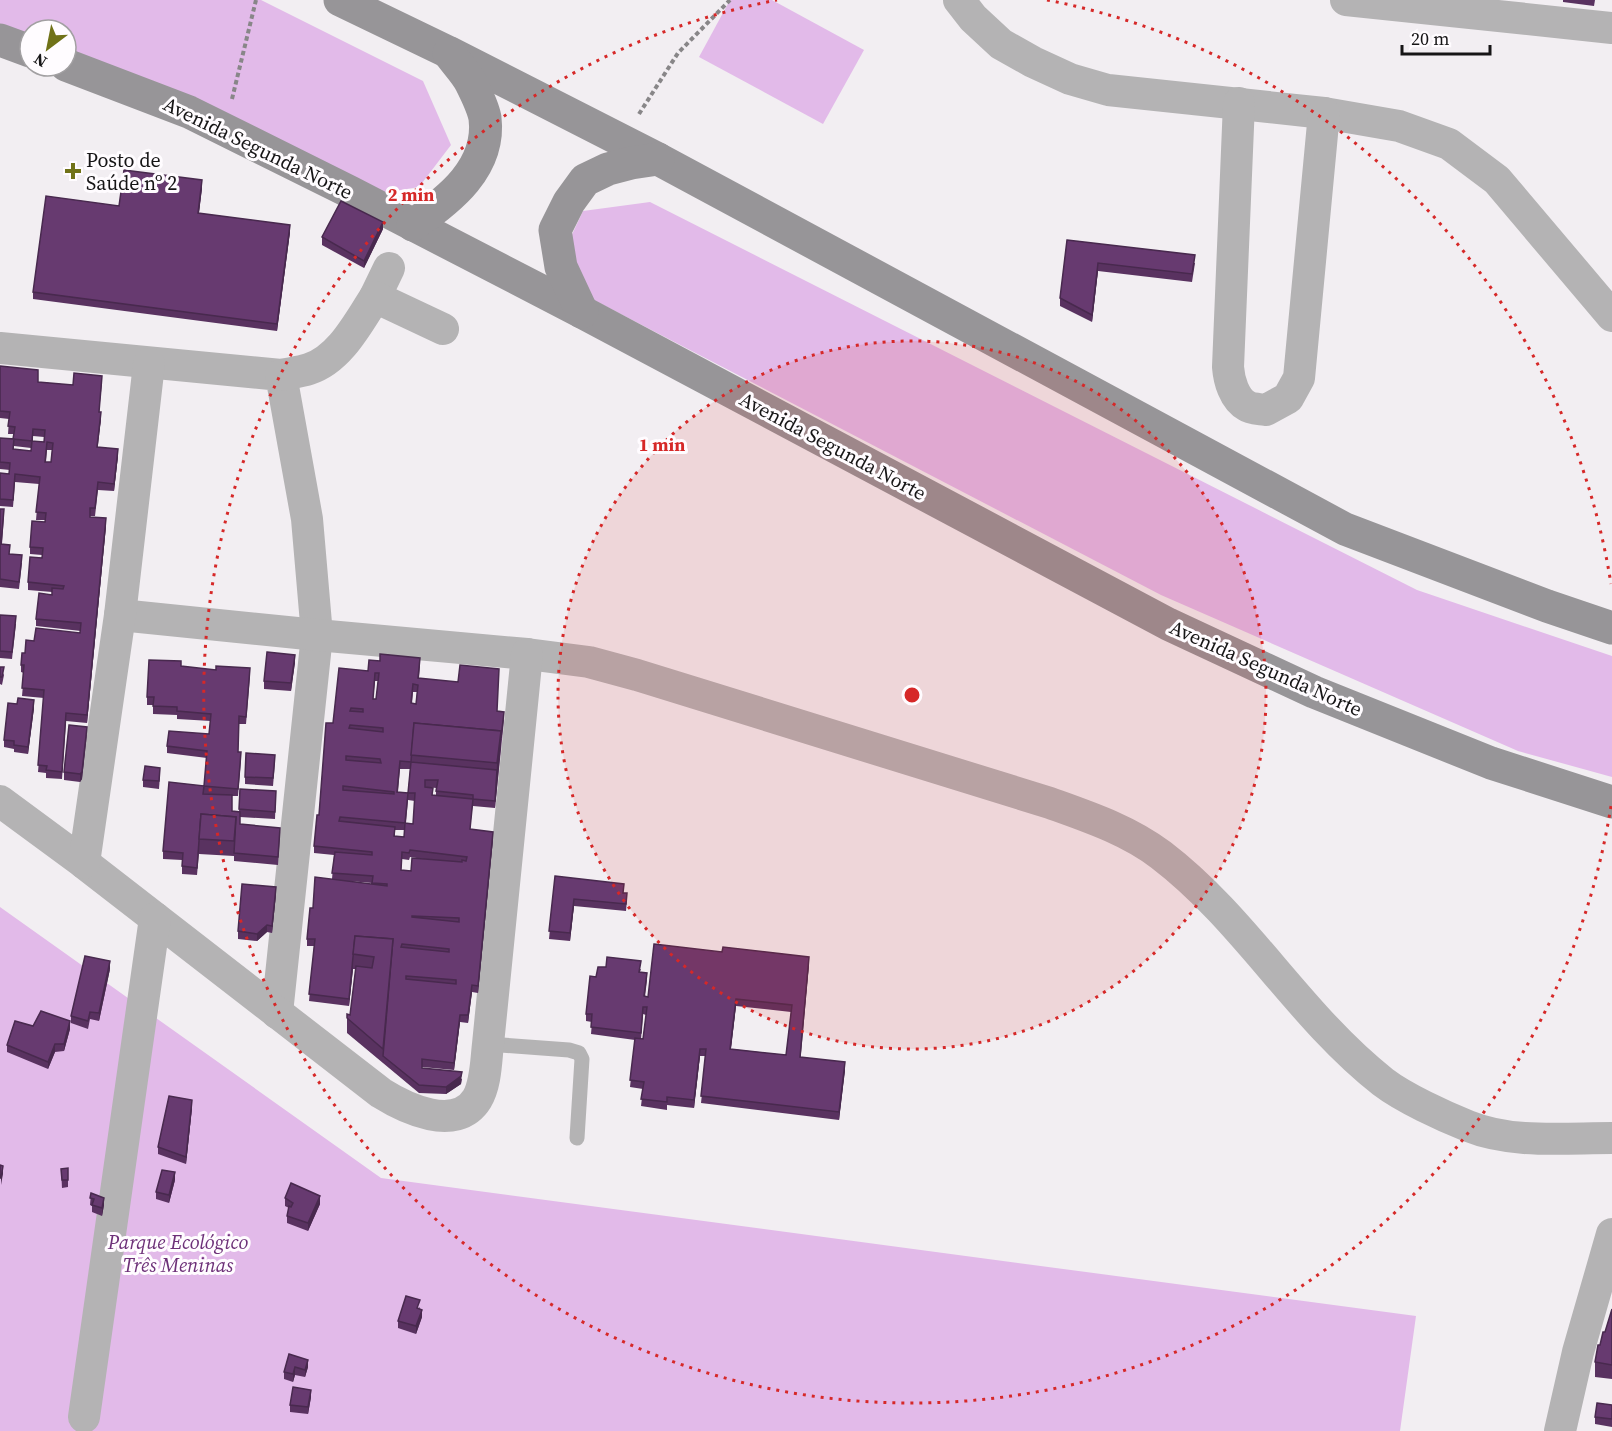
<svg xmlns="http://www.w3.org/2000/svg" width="1612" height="1431" font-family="'Source Serif 4',serif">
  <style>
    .green { fill: #e2bae9 }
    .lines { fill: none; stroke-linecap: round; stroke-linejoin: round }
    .path { stroke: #888688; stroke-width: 4; stroke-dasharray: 4.5 3; stroke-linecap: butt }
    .service { stroke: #b4b3b4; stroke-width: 15 }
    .minor { stroke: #b4b3b4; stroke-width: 32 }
    .secondary { stroke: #979598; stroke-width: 33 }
    .wall { fill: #593260; fill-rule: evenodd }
    .shaded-wall { fill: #48294e }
    .building { fill: #673a70; stroke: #48294e; stroke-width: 1.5; fill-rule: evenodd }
    .ring { fill: none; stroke: #d62828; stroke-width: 3; stroke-dasharray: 3 6 }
    .poi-dot { fill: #707218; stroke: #fffcff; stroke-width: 2 }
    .labels { text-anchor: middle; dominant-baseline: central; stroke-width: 6; stroke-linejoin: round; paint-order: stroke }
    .street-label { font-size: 20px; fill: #161516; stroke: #fffcff }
    .poi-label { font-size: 20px; fill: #161516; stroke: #fffcff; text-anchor: start }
    .park-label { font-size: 20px; font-style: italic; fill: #6d3078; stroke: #fffcff }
    .centre { fill: #d62828; stroke: #fffcff; stroke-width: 3 }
    .ring-label { font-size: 18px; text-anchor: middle; font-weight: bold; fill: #d62828; stroke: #fffcff; stroke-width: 6; stroke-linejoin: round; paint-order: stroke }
  </style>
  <rect width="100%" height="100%" fill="#f2eef2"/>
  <g class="green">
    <path d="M0,0H261L423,81L451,145L419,187L358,197L66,60V30H30V46L0,34Z"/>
    <path d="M730,0H772L864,50L823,124L699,57Z"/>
    <path d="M650,202L1417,590L1612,656V777L1518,751L1161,595L586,296L568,243L583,211Z"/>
    <path d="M0,907L381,1178L1416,1316L1400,1431H0Z"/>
  </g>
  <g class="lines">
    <g class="path">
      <path d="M232,99L256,0"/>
      <path d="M639,114L678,53L730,0"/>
    </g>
    <path class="service" d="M488,1044L569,1050L579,1053L582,1059L577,1138"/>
    <g class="minor">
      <path d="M959,0L973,18L1001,44L1033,62L1070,79L1108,90L1324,113L1399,126L1449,144L1497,180L1612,316"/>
      <path d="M1346,0L1612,28"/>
      <path d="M1239,103L1228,367C1229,380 1234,399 1247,406C1251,409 1260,409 1266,410L1288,398L1299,378L1324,113"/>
      <path d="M375,297L389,268"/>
      <path d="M0,348L281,375L307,519L317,635L277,1013"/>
      <path d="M281,375C290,373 300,372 309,369C340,359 358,323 375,297L443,329"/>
      <path d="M120,615L317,635L527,654L589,662L637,675L1050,803C1089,817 1128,830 1161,855C1245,919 1299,1016 1383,1082C1404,1098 1443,1116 1468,1126C1512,1144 1565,1138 1612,1138"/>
      <path d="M0,801L84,863L381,1093C405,1108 456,1133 477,1099C486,1084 486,1061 488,1044L527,654"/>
      <path d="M84,863L120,615L149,364"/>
      <path d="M84,1417L155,918"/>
      <path d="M1560,1431L1578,1352L1612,1234"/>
    </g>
    <g class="secondary">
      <path d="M340,0L448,52L658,159L1345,529L1547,606L1612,628"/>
      <path d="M0,40L30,51"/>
      <path d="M66,65L189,112L350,192L582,312L1168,624L1314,692L1491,763L1612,802"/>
      <path d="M413,225C449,200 491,168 485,118C483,107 476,93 471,83C466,73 456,63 449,53"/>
      <path d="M582,312L561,267L555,230L569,202L585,180L608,169L631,163L658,159"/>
    </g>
  </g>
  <g class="wall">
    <path d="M1563,0H1595L1594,6L1563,2Z"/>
    <path d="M202,188L199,213L290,232L277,331L33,299V292L119,206Z"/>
    <path d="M383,229L364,268L322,245V237Z"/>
    <path d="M1067,240L1195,263L1192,282L1098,271L1092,322L1060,306V298Z"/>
    <path d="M0,366L38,382L73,385L102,383L99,412L101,419L97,447L118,456L114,491L98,490L95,516H90V517L106,526L87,723L66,721L62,779L46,778V773L38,772L44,698L22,696L24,673L21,672V665L25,653L34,641L80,633L81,631L36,626V619L52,595V592L28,590V582L42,558V555L30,554V547L45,522V520H36L39,484L15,482L13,507L0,506V473L9,474L10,470L0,469V438L13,439L14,434H8L9,419L0,418ZM33,436L44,437V442L33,441ZM14,446L31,448V451L14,450ZM47,450H52L51,462H46Z"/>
    <path d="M0,509L4,517L2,544L10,554L22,563L19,589L0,587Z"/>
    <path d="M0,615L16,624L12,659L0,658Z"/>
    <path d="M295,662L291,691L264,689V681Z"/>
    <path d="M181,666L250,676L246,724H239L238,752L241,760L238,796H232V811L239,812L240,789L276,791L275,819L240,817V824L280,835L278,865L234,861V856L199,854V853L197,875L182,874V860L163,859V851L204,786L207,758L167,753V746L209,734L211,721L177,719V715L153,714V705H147V697Z"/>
    <path d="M420,666L419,678L498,711L504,720L495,808L473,806V802L470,829L493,839L478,993L472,992L468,1023L460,1022L454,1070L422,1067V1068L462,1079L461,1084L446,1094L419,1093L347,1033V1018L350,1015L356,969H353L349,1006L309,1001L314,946H307V939L313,908L332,879L334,855L314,853V846L333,723L368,671ZM375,681H378L376,699H373ZM413,692H417L416,704H412ZM400,769H410L408,793L398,792ZM428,787L436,788V796L433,795ZM408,800L415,801L413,824L406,823ZM395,830H404V837L395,836ZM410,857L430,860L411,871L401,870L402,859L409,860ZM349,881L372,883V884Z"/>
    <path d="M0,667L4,675L2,685L0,684Z"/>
    <path d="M34,708L28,754L14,752V749L4,747V740Z"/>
    <path d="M87,734L82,779L80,782L64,780V772Z"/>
    <path d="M275,762L273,786L245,784V777Z"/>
    <path d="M160,775L159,789L143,787V780Z"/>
    <path d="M555,876L624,893L627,900L626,911L574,906L570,941L549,939Z"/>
    <path d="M276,894L272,933L267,932L257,941L238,939V931Z"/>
    <path d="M809,964L800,1057L845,1070L839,1120L701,1103L706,1056H700L694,1108L667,1105V1110L641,1106L643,1089L630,1087L635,1040L591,1034L592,1022L586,1021V1014L596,977L641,969L640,972L647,980L645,997H648ZM736,1006L791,1012L786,1055L731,1049ZM643,1014L646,1015L643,1039H641Z"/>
    <path d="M110,969L99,1021L90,1019L88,1029L71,1023V1016Z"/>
    <path d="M33,1026L70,1029L64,1051L55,1052L48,1069L7,1052V1045Z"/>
    <path d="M192,1108L186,1164L158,1154V1147Z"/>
    <path d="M68,1168V1187L62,1188L61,1169Z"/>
    <path d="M175,1180L169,1203L156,1199V1192Z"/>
    <path d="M91,1193L104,1205L102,1216L92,1212V1206L90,1205Z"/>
    <path d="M285,1198L320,1204L308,1231L287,1223V1216L289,1208L285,1206Z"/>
    <path d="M420,1307L419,1309L422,1317L416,1334L398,1328V1321Z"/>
    <path d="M1612,1309V1379L1595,1377V1362L1600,1345L1605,1332Z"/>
    <path d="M289,1354L308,1367L305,1377L295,1375L293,1382L284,1379V1372Z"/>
    <path d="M311,1397L308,1414L290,1412V1405Z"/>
    <path d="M1612,1405V1427L1595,1424V1417Z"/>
  </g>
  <g class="shaded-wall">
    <path d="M202,180V188L198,220V213Z"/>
    <path d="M383,222V229L364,268V261Z"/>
    <path d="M290,225V232L277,331V324Z"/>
    <path d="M1098,263V271L1092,322V315Z"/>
    <path d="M101,412V419L97,454V447Z"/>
    <path d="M118,449V456L114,491V484Z"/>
    <path d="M106,518V526L87,723V715Z"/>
    <path d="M295,655V662L291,691V683Z"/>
    <path d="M34,700V708L28,754V747Z"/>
    <path d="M87,727L82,779L80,782V774Z"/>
    <path d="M501,731V746L495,808L497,763Z"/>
    <path d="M493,832V839L478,993V986Z"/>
    <path d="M276,887V894L272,933V926Z"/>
    <path d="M574,899V906L570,941V933Z"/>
    <path d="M267,925V932L257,941V934Z"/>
    <path d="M809,957V964L800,1065V1057Z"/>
    <path d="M110,961V969L99,1021V1013Z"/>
    <path d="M353,963V969L349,1006V999Z"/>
    <path d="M472,985V992L468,1023V1015Z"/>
    <path d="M736,999V1006L730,1056V1049Z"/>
    <path d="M460,1015V1022L454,1070V1063Z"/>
    <path d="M70,1021V1029L64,1051V1044Z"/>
    <path d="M55,1044V1052L48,1069V1062Z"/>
    <path d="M700,1049V1056L694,1108V1100Z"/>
    <path d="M845,1062V1070L839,1120V1112Z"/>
    <path d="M462,1072L461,1084L446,1094V1087Z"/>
    <path d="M192,1100V1108L186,1164V1157Z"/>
    <path d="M3,1166V1174L1,1185V1178Z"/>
    <path d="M175,1172V1180L169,1203V1195Z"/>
    <path d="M320,1196V1204L308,1231V1223Z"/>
    <path d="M104,1198V1205L102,1216V1208Z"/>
    <path d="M422,1310V1317L416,1334V1326Z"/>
    <path d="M308,1360V1367L305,1377V1370Z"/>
    <path d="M295,1367V1375L293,1382V1374Z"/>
    <path d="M311,1390V1397L308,1414V1407Z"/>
  </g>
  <g class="building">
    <path d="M124,170L202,180L198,213L290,225L277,324L33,292L46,196L119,206Z"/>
    <path d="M341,201L383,222L364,261L322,237Z"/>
    <path d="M1067,240L1195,255L1192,274L1098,263L1092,315L1060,298Z"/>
    <path d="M0,366L38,370V382L73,385L74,373L102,376L99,412H101L97,447L118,449L114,484L98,482L95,508H90V517L106,518L87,715L66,713L62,772L46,770L47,766L38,765L44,690L22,688L24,665H21L22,653H25L26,640L34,641L36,628L80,633L81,623L36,619L39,593L52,595V588L63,589L64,586L28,582L30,557L42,558L43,548L30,547L32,521L45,522L46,513L36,512L40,477L15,474L13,500L0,499V473L9,474L10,463L0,462V438L14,439L13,449L31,451L32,441L44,442L45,430L33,429L32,441L13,439L15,427L8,426L10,412L0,411ZM47,442L53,443L51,462H45Z"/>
    <path d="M0,509H4L1,544L10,545L9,554L22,555L19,582L0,579Z"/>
    <path d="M0,615L16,616L12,652L0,651Z"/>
    <path d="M267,652L295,655L291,683L264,681Z"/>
    <path d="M380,654L420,658L418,678L458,682L460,665L499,669L497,711L504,712L501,738V731L414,723L411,762L400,761L397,792L408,793L411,762L497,770L495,801L473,799V795L436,791L438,780H425V787L433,788L432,795L473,799L470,829L493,832L478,986L472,985L468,1015H460L454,1063L422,1059V1068L462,1072L461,1076L446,1087L419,1085L383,1056L393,939L355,936L349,999L309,994L315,939H307L310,908H313L315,877L387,886V884L372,883L373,876L332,873L335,852L372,855V852L314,846L317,815H319L326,723H333L339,668L368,671L369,660L380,661ZM375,673H379L376,699H373ZM413,684L418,685L416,704L411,703ZM351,708L363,709V712L350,711ZM350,725L383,728V732L349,728ZM346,756L380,759L381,763L346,760ZM343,786L394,792V794L343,790ZM408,793H415L413,824L405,823ZM340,817L405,823L404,837L394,836L395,827L339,821ZM410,850L467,857L466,861L462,860V862L412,858L411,871L401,870L402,852L409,853ZM412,916L459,918V922L412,917ZM402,944L449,949V952L401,947ZM406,976L456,980V984L406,979Z"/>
    <path d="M149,660L181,661V666L216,670V666L250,668L246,717L239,716L238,752H241L238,789L204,786L203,794L232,795V811L240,812V824L280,828L278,857L234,853L236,817L201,814L197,868L182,866L183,853L163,851L169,782L204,786L207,751L167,746L169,731L209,734L211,714L177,711V707L153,706L154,697H147Z"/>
    <path d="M0,667H4L2,677H0Z"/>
    <path d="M18,698L34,700L28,747L14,745V741L4,740L8,703L17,704Z"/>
    <path d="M414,723L501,731L497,763L411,755Z"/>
    <path d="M69,725L87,727L82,772L80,774L64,772Z"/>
    <path d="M246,753L275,755L273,778L245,777Z"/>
    <path d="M145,766L160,768L159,781L143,780Z"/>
    <path d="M240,789L276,791L275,812L239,809Z"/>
    <path d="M201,814L236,817L234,841L199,839Z"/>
    <path d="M555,876L624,884L623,893H627L626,904L574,899L570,933L549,931Z"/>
    <path d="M242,884L276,887L272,926L267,925L257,934L238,931Z"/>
    <path d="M355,936L393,939L383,1049L347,1018V1014L350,1015L356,966L372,968L374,957L353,954Z"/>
    <path d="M654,944L722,952L723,947L809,957L800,1057L845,1062L839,1112L701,1096L706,1049H700L694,1100L667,1097V1102L641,1099L644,1082L630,1080L635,1038L643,1039L647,1007H643L641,1033L591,1027L592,1014H586L590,976L596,977L598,967H606L607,957L641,961L639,972L647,973L644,996L648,997ZM736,999L792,1005L786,1055L730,1049Z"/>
    <path d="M85,956L110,961L99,1013L90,1012L88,1021L71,1016Z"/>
    <path d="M41,1011L70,1021L64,1044H55L48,1062L7,1045L15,1021L33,1026Z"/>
    <path d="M169,1096L192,1100L186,1157L158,1147Z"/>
    <path d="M0,1165L3,1166L1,1178H0Z"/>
    <path d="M68,1168V1180H62L61,1169Z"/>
    <path d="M162,1170L175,1172L169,1195L156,1192Z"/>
    <path d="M291,1183L320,1196L308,1223L287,1216L289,1206L291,1207L293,1203L285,1198Z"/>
    <path d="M91,1193L104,1198L102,1208L92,1205L94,1199L90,1198Z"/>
    <path d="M406,1296L420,1300L417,1308L422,1310L416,1326L398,1321Z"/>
    <path d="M1612,1309V1365L1595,1362L1598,1345H1600L1603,1332H1605Z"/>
    <path d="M289,1354L308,1360L305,1370L295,1367L293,1374L284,1372Z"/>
    <path d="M293,1387L311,1390L308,1407L290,1405Z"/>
    <path d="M1597,1403L1612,1405V1419L1595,1417Z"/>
  </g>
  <circle cx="912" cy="695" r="354" fill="#d62828" fill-opacity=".12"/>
  <g class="ring">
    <circle cx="912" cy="695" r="354"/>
    <path d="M1611 806A708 708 0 1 1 777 0M1047 0A708 708 0 0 1 1611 584"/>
  </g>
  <path class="poi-dot" d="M70 162h6v6h6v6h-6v6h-6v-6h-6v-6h6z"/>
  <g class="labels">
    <g class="street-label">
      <text transform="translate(258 148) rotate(26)">Avenida Segunda Norte</text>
      <text transform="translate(833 446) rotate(28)">Avenida Segunda Norte</text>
      <text transform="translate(1266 668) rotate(24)">Avenida Segunda Norte</text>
    </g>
    <g class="poi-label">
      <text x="86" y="160">Posto de<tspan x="86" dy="23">Saúde nº 2</tspan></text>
    </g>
    <g class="park-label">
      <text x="178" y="1242">Parque Ecológico<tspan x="178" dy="23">Três Meninas</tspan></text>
    </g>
  </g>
  <circle cx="912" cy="695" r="9" class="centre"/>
  <g class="ring-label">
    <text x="411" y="201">2 min</text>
    <text x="662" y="451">1 min</text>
  </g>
  <g transform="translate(48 48) rotate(212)"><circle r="28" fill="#fffcff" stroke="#a2a0a2" stroke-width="1.5"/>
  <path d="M0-4.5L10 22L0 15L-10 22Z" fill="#707218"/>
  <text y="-9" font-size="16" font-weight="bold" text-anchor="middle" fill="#161516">N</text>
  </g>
  <path d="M1402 45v9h88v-9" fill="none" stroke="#161516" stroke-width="3"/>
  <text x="1411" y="45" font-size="18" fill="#161516" stroke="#fffcff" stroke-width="4.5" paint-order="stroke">20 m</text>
</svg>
